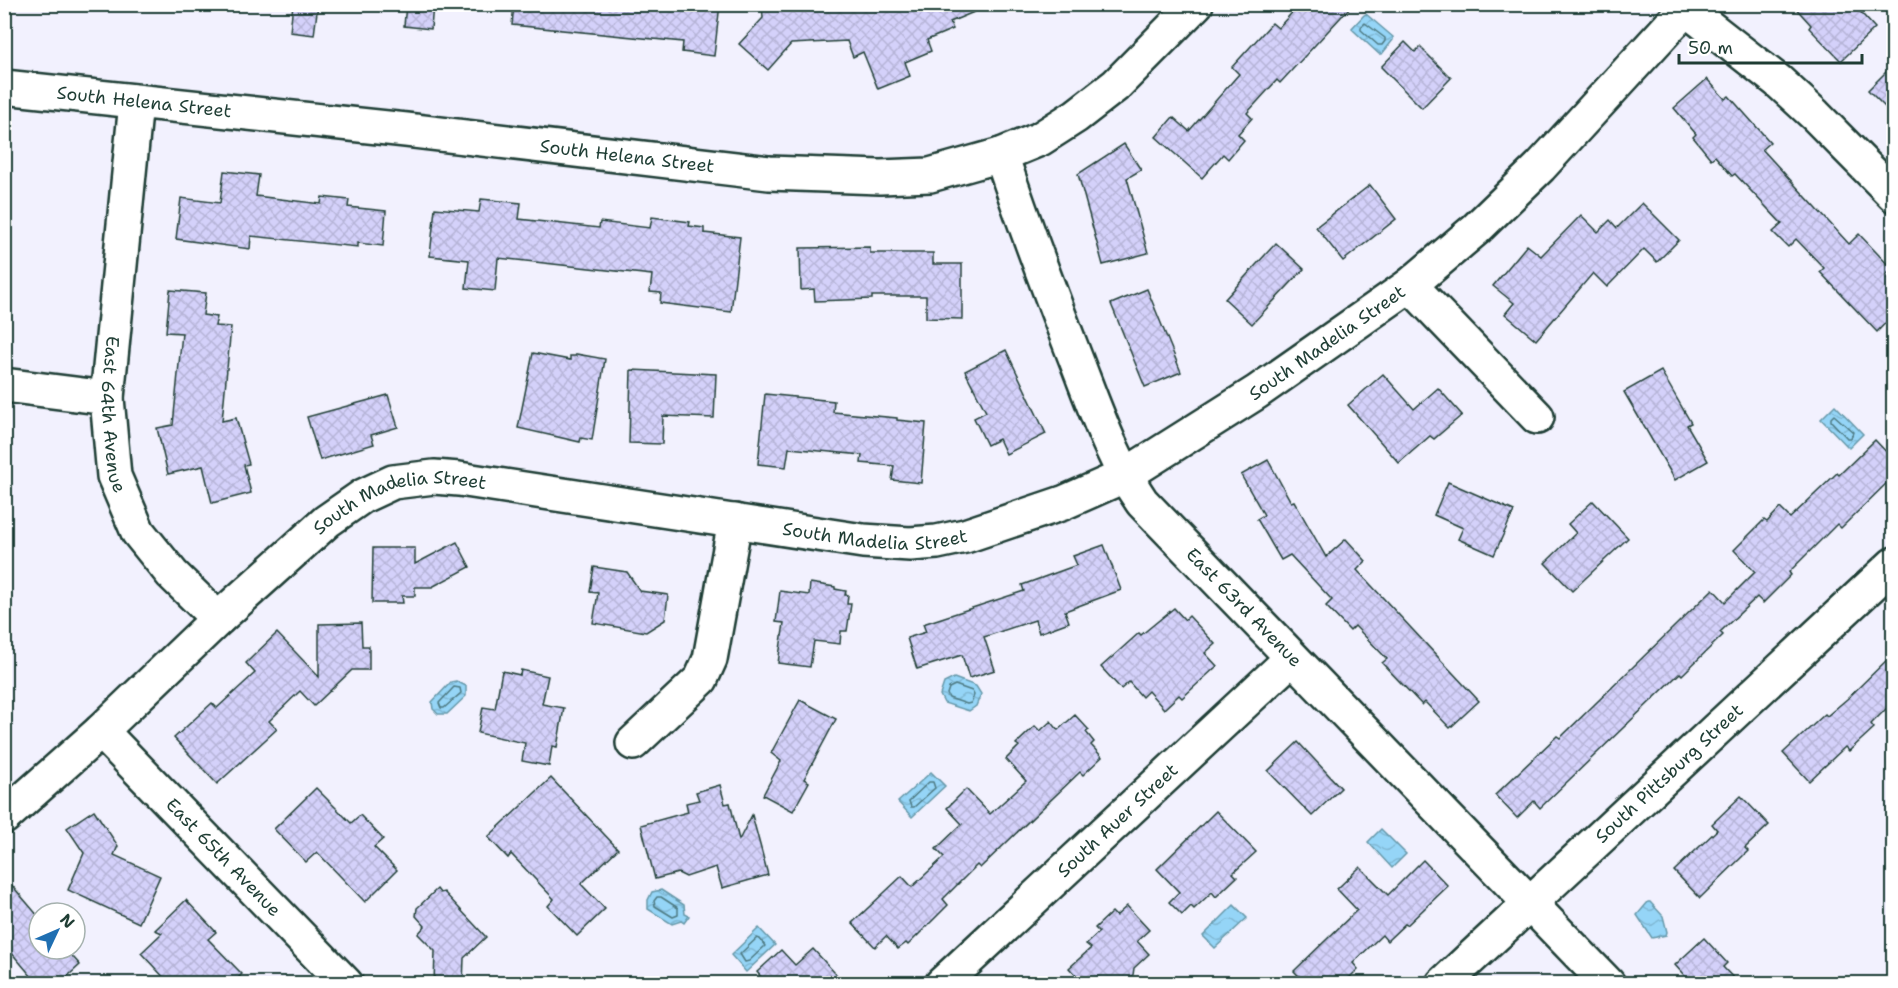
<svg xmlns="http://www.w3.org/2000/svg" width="1898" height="988" font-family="'Shantell Sans',sans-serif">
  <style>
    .water { fill: url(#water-waves); stroke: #6698a9; stroke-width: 1.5 }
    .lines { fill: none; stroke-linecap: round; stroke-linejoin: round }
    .shore { stroke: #4e7a82; stroke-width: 1.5 }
    .building { fill: url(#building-cross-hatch); stroke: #1f3d34; stroke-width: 1.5 }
    .minor-casing { stroke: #1f3d34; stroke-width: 38 }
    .minor { stroke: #fff; stroke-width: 33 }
    .labels { text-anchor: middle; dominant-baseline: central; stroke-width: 4.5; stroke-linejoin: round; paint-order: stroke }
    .street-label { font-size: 18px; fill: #1f3d34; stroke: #fff }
  </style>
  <defs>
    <pattern id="water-waves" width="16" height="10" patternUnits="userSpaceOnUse" patternTransform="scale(1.5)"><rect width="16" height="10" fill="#95d5f7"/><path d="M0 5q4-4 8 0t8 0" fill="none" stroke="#80b8d4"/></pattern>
    <pattern id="building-cross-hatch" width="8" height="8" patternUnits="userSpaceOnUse" patternTransform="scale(1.5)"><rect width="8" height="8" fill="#d4d1fa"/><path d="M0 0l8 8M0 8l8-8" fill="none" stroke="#b6b4d7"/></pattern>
  </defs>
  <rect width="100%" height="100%" fill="#f2f1fe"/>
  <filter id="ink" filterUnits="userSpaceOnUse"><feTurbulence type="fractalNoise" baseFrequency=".0167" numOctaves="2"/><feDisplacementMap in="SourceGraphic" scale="12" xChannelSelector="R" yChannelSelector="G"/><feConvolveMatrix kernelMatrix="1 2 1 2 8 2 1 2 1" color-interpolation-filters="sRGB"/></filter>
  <g filter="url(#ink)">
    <g class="water">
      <path d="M1366,14L1393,37V40L1382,54H1379L1353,30L1352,28L1364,15Z"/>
      <path d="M1835,405L1863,434L1849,448L1821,419Z"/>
      <path d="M954,678L976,686L981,694L976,706L969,711L944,703L940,695L944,683Z"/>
      <path d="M456,681L466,686V696L447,714H438L433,709L432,702L451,682Z"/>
      <path d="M931,772L945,786L912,817L898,802Z"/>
      <path d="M1381,829L1406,854L1392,868L1368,842Z"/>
      <path d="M661,890L684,905L685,914L689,916L684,923L681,921L672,924L648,909V900L652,892Z"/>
      <path d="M1648,902H1650L1663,916L1667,932L1666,935L1652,938L1637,915Z"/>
      <path d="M1234,905L1247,918L1215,948L1203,936Z"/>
      <path d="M759,928L775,945L746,972L731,955Z"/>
    </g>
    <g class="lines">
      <g class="shore">
        <path d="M1365,23L1385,38V41L1382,45H1378L1361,30V27Z"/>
        <path d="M1834,415L1853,432L1851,438H1847L1831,421V418Z"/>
        <path d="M955,685L972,691L974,695L971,703L967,704L949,698L947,694L949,688Z"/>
        <path d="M454,687L460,688L461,693L444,708H441L439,703Z"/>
        <path d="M929,782H933L935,788L914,807H911L909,801Z"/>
        <path d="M657,897H661L678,908V915L673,917L655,906L654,901Z"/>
        <path d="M757,938L760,939L765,946L749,961L745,962L740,954Z"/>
      </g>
    </g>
    <g class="building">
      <path d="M293,4H318L314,35L290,32Z"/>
      <path d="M406,4H433L431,29L404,26Z"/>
      <path d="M514,4H720L714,56L682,52L683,42L512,25Z"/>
      <path d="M762,4H991V5L950,22L953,29L927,40L931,51L905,62L910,76L878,89L863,52L853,57L847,41L791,44L768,70L739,44L763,18Z"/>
      <path d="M1300,4H1353L1280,83L1277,80L1247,113L1252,118L1238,134L1244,140L1228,159L1223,154L1202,178L1156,137L1173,117L1189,131L1239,74L1232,67L1272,23L1278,28Z"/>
      <path d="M1792,4H1853L1875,28L1841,61L1809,28L1811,25Z"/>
      <path d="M1405,42L1415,52L1420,47L1451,78L1422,108L1381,67Z"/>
      <path d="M1893,65V115L1868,90Z"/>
      <path d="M1707,79L1725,99L1729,96L1770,142L1762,149L1849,244L1859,234L1892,269L1886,275L1893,284V315L1877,332L1820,272L1824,268L1796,239L1788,247L1773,232L1782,224L1735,174L1732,176L1715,156L1711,159L1693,137L1696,134L1674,108Z"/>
      <path d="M1124,144L1141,170L1127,178L1148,253L1103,265L1078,174Z"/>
      <path d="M224,171L259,175L256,196L321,204L322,197L349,200L348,207L386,211L383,246L358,243V247L251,236L250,249L176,239L181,198L220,203Z"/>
      <path d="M1370,185L1396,219L1343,261L1316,227Z"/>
      <path d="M481,199L521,203L519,219L599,228L600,222L650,228L652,217L690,222L689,226L704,228V233L740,237L731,312L660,303L661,293L650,292L652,275L498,258L495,291L466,288L469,260L430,256L435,208L479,212Z"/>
      <path d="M1642,203L1679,240L1657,262L1644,249L1607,287L1593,273L1536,340L1505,314L1514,303L1493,286L1527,245L1541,256L1581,215L1598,232L1610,220L1617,228Z"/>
      <path d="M1276,243L1304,269L1252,324L1225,299Z"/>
      <path d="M870,247V253H933V264H962V319L926,318V296H872V299L815,301L814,289L801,290L800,248Z"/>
      <path d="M1147,289L1181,372L1145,387L1111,304Z"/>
      <path d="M170,290L206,293L203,315L217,317L215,326L231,327L222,421L236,418L249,464L244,465L251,493L212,503L203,466L168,474L157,428L173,425L182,333L166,332Z"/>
      <path d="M1006,350L1046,434L1006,454L999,439L987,445L974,418L986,412L965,371Z"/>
      <path d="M533,353L570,360V356H576V354L605,359L592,440L581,438L580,442L518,428Z"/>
      <path d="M631,370L716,374L714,418L663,416L662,444L629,443Z"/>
      <path d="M1661,371L1691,423L1687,425L1708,461L1675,480L1624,392Z"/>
      <path d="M1383,374L1414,409L1438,388L1462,415L1434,439L1430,436L1399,463L1348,405Z"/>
      <path d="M765,394L834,401L833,412L897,418V420L926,423L921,483L892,480L894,466L861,463L862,455L789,448L786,467L758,464Z"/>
      <path d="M388,395L398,427L371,435L374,444L320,460L307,417Z"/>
      <path d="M1875,440L1893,459V477L1841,528L1837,524L1789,572L1791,575L1763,603L1757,597L1720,632L1723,635L1682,675L1680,673L1540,808L1534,801L1517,818L1495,795L1557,736L1560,738L1713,589L1725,602L1755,572L1734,550L1764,520L1767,522L1780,508L1790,518L1837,473L1839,475Z"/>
      <path d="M1268,460L1291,502L1294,501L1326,557L1346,539L1366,561L1357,570L1479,701L1450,728L1425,702L1422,705L1382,663L1387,659L1355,626L1350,631L1326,606L1332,600L1290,555L1281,560L1257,519L1264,515L1241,475Z"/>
      <path d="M1448,482L1514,511L1494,555L1458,539L1463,528L1434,515Z"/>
      <path d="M1593,501L1628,538L1572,591L1545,563L1576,533L1568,524Z"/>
      <path d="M457,542L470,567L432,587H415V596H402L403,603H372L373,548H415V564Z"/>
      <path d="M1104,545L1121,590L1065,611L1069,622L1039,633L1035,620L984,637L995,670L969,678L962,655L917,669L907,638L926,632L923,624L1024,591L1022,585L1077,565L1073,556Z"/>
      <path d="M594,567L627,572L640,591L668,595L665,620L646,632L593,623L598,593L590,592Z"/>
      <path d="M810,583L835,587V589L846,591L845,595H848L847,604H851L847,631H841L840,644L814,641L810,667L778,663L784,623L776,622L780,591L809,595Z"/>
      <path d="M1174,608L1185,620L1189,616L1215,644L1205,653L1217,666L1182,698L1179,695L1164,709L1148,691L1142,697L1129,682L1121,689L1101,667L1139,633L1141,635Z"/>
      <path d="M361,623L362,646H369V670H352L314,706L300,691L269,721L277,729L217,784L174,738L212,703L217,708L255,673L246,663L277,633L319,677V624Z"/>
      <path d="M1893,654V702L1871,724L1874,728L1849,751L1845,747L1809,781L1783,753L1825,714L1827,716L1847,699Z"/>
      <path d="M521,670L548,676L542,704L564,708L557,747L552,746L549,766L522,761L525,743L478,733L483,707L495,709L502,671L520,675Z"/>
      <path d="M800,700L836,719L804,779L809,782L793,811L763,795L781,761L771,753Z"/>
      <path d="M1075,715L1089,730L1086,732L1094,742L1091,745L1102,757L1083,775L1080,772L980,868L977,865L943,899L948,905L908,945L906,943L898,949L886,936L875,947L852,923L902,876L912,887L944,857L936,849L962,824L947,808L966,789L990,814L1026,781L1006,759L1019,746L1016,744L1035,726L1040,731L1051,721L1058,730Z"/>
      <path d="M1298,742L1341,788L1312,816L1268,771Z"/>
      <path d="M551,778L618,849L581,884L605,909L577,936L548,906L554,899L511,854L508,858L488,837Z"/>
      <path d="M720,785L725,804L730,803L739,840L752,815L768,875L722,888L716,867L686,877L678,873L655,879L641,825L688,812L686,803L699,800L696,792Z"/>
      <path d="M316,788L351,823L360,815L383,839L374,847L397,870L365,902L317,852L306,862L274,829Z"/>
      <path d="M1741,796L1769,825L1745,848L1748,851L1700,898L1674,871L1717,830L1712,824Z"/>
      <path d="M94,810L118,846L114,855L160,876L139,923L68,890L84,853L67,828Z"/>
      <path d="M1216,811L1256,852L1233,873L1237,877L1216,897L1212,892L1194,909L1191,906L1182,915L1169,902L1179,892L1157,869Z"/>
      <path d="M1423,860L1448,886L1407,925L1405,924L1387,941L1382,935L1353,963L1358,969L1343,984H1306L1294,971L1357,910L1337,889L1360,867L1388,895Z"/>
      <path d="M4,876L39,917V949H66L80,965L59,984H38L4,944Z"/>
      <path d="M437,889L440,893L444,892L486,937L464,958L463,984H434L435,951L418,934L425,926L416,916L417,908Z"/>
      <path d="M186,900L216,932L208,939L242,974L232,984H170L141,953L162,933L155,930Z"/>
      <path d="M1127,906L1149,930L1137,941L1149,954L1134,968L1133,975L1127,981H1117L1114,984H1084L1069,968L1091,948L1086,944L1099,932L1095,928L1112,912L1116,916Z"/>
      <path d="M1704,938L1727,963L1723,967L1739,984H1692L1675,965Z"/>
      <path d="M813,949L845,984H767L757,972L781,950L795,965Z"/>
    </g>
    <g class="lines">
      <g class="minor-casing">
        <g id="minor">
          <path d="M1686,9L1778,81L1815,115L1894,195"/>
          <path id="s1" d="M4,87L406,130L769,173L880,177L930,175L1001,155L1040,139L1076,116L1116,85L1196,4"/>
          <path id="s2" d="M136,102L107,398L114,476L138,532L172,574L218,619"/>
          <path id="s3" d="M1001,155C1024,223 1049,290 1075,357C1095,408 1111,457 1142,502L1608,984"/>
          <path d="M1410,285L1537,417"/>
          <path d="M4,385L107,398"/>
          <path id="s4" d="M101,731L346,984"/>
          <path d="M633,743L701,679L710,659L735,521"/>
          <path id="s5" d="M4,817L101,731L218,619L327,521L363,496L393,482L434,477L459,479L863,541L910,544L937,542L965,536L1063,503L1124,476L1257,392L1410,285L1476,229L1540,167L1690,4"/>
          <path id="s6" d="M942,984L1292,658"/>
          <path id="s7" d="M1443,984L1894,564"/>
        </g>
      </g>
      <use href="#minor" class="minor"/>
    </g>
  </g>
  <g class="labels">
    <g class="street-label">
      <text stroke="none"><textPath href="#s1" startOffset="141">South Helena Street</textPath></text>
      <text stroke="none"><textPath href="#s1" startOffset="627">South Helena Street</textPath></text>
      <text stroke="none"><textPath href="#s5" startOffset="1506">South Madelia Street</textPath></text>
      <text stroke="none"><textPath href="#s2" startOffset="314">East 64th Avenue</textPath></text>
      <text stroke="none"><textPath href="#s5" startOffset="516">South Madelia Street</textPath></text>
      <text stroke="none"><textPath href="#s5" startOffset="1002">South Madelia Street</textPath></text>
      <text stroke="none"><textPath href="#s3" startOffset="522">East 63rd Avenue</textPath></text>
      <text stroke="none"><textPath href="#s7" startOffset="309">South Pittsburg Street</textPath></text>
      <text stroke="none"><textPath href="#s6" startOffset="240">South Auer Street</textPath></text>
      <text stroke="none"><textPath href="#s4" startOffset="176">East 65th Avenue</textPath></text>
    </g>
  </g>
  <rect width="1898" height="988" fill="none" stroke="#fff" stroke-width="24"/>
  <rect x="12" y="12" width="1874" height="964" fill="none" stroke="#1f3d34" stroke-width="2" filter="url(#ink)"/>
  <g transform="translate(57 931) rotate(46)"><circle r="28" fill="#ffffff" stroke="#a5b1ae" stroke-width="1.5"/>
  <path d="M0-4.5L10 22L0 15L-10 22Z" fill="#1f6fb2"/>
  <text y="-9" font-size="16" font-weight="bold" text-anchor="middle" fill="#1f3d34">N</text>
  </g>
  <path d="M1679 54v9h183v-9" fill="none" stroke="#1f3d34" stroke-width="3"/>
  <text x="1688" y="54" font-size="18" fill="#1f3d34" stroke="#ffffff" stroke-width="4.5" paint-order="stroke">50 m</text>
</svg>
